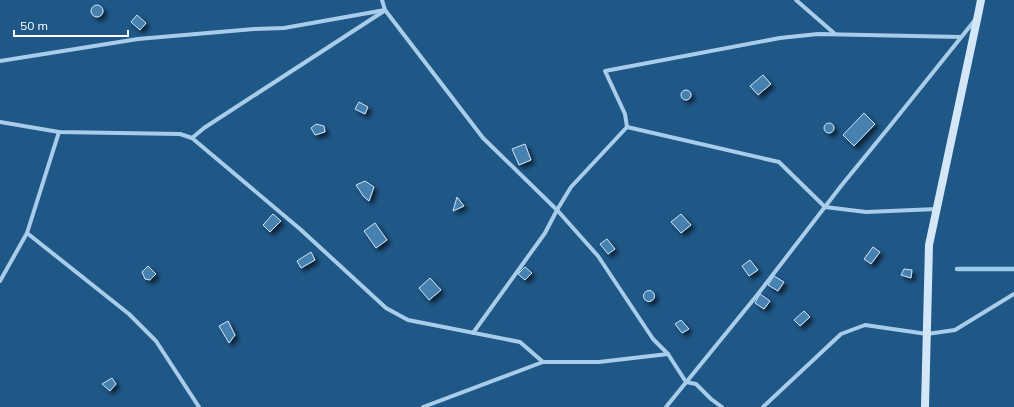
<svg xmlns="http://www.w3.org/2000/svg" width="1014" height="407" font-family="Mulish,sans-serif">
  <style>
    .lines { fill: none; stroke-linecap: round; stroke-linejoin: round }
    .stream { stroke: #9bcaec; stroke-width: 4.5 }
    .building { fill: #4781af; stroke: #cde5f8; filter: url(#shadow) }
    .minor { stroke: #a8cdea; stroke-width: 4 }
    .secondary { stroke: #d3e7f8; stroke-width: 8 }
  </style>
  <defs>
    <filter id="shadow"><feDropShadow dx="3.5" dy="3.5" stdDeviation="2" flood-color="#0009"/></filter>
  </defs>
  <rect width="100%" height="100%" fill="#1f5787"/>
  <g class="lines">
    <path class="stream" d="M957,269H1014"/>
  </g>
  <g class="building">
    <circle cx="97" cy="11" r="6"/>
    <path d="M137,15L146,23L140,30L131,22Z"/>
    <path d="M763,75L771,84L758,95L750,86Z"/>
    <circle cx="686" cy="95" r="5"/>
    <path d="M359,102L368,107L365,114L355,109Z"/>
    <path d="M864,113L875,124L854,146L843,135Z"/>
    <circle cx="829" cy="128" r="5"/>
    <path d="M316,124L324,126L325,132L315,135L311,128Z"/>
    <path d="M525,144L531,160L519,165L512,149Z"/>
    <path d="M365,181L374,187L369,201L364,197L356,185Z"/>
    <path d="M457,197L464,206L453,211Z"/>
    <path d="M273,214L281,221L270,232L263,225Z"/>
    <path d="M681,214L691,225L681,233L671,222Z"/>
    <path d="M375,223L387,240L376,248L364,231Z"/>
    <path d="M607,239L615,249L608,254L600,244Z"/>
    <path d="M873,247L880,252L871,264L864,259Z"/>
    <path d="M311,252L315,260L301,268L297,261Z"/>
    <path d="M750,260L758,270L749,276L742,266Z"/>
    <path d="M148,266L156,274L150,280L145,279L142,272Z"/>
    <path d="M525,267L532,273L525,280L518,274Z"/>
    <path d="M904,269L912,270L911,278L901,275Z"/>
    <path d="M774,276L784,282L778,291L768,285Z"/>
    <path d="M430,278L441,290L429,300L419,288Z"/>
    <circle cx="649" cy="296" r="5.5"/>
    <path d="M760,294L770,301L764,309L755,303Z"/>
    <path d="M804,311L810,317L800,326L794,320Z"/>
    <path d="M681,320L689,329L682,333L675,324Z"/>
    <path d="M228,321L235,335L229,343L219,326Z"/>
    <path d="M112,378L116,384L110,391L102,384Z"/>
  </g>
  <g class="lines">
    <g class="minor">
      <path d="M382,0L385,10L483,138L557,210L598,256L653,339L668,354L686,382L696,384L711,399L722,407"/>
      <path d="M796,0L835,34"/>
      <path d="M0,61L138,39L254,29L284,28L385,10"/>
      <path d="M0,122L59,132L180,134L192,138L300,229L386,308L408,320L520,342L543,362"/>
      <path d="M627,127L625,114L605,71L780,38L818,34L961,37"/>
      <path d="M627,127L779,162L825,207L866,212L937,209"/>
      <path d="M192,138L204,128L384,11"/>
      <path d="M27,233L129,314L156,341L199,407"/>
      <path d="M0,281L27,233L59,132"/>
      <path d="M473,333L545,233L557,210L571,187L627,127"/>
      <path d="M423,407L543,362H599L668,354"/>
      <path d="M666,407L758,294L841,186L890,126L975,20"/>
      <path d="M763,407L841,334L865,325L927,334L955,330L1014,294"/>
    </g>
    <path class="secondary" d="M925,407L929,245L978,15L981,0"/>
  </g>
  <path d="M14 30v6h114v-6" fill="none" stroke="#ffffff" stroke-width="2"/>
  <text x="20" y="30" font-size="12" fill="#ffffff" stroke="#1f5787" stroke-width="3" paint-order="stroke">50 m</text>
</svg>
